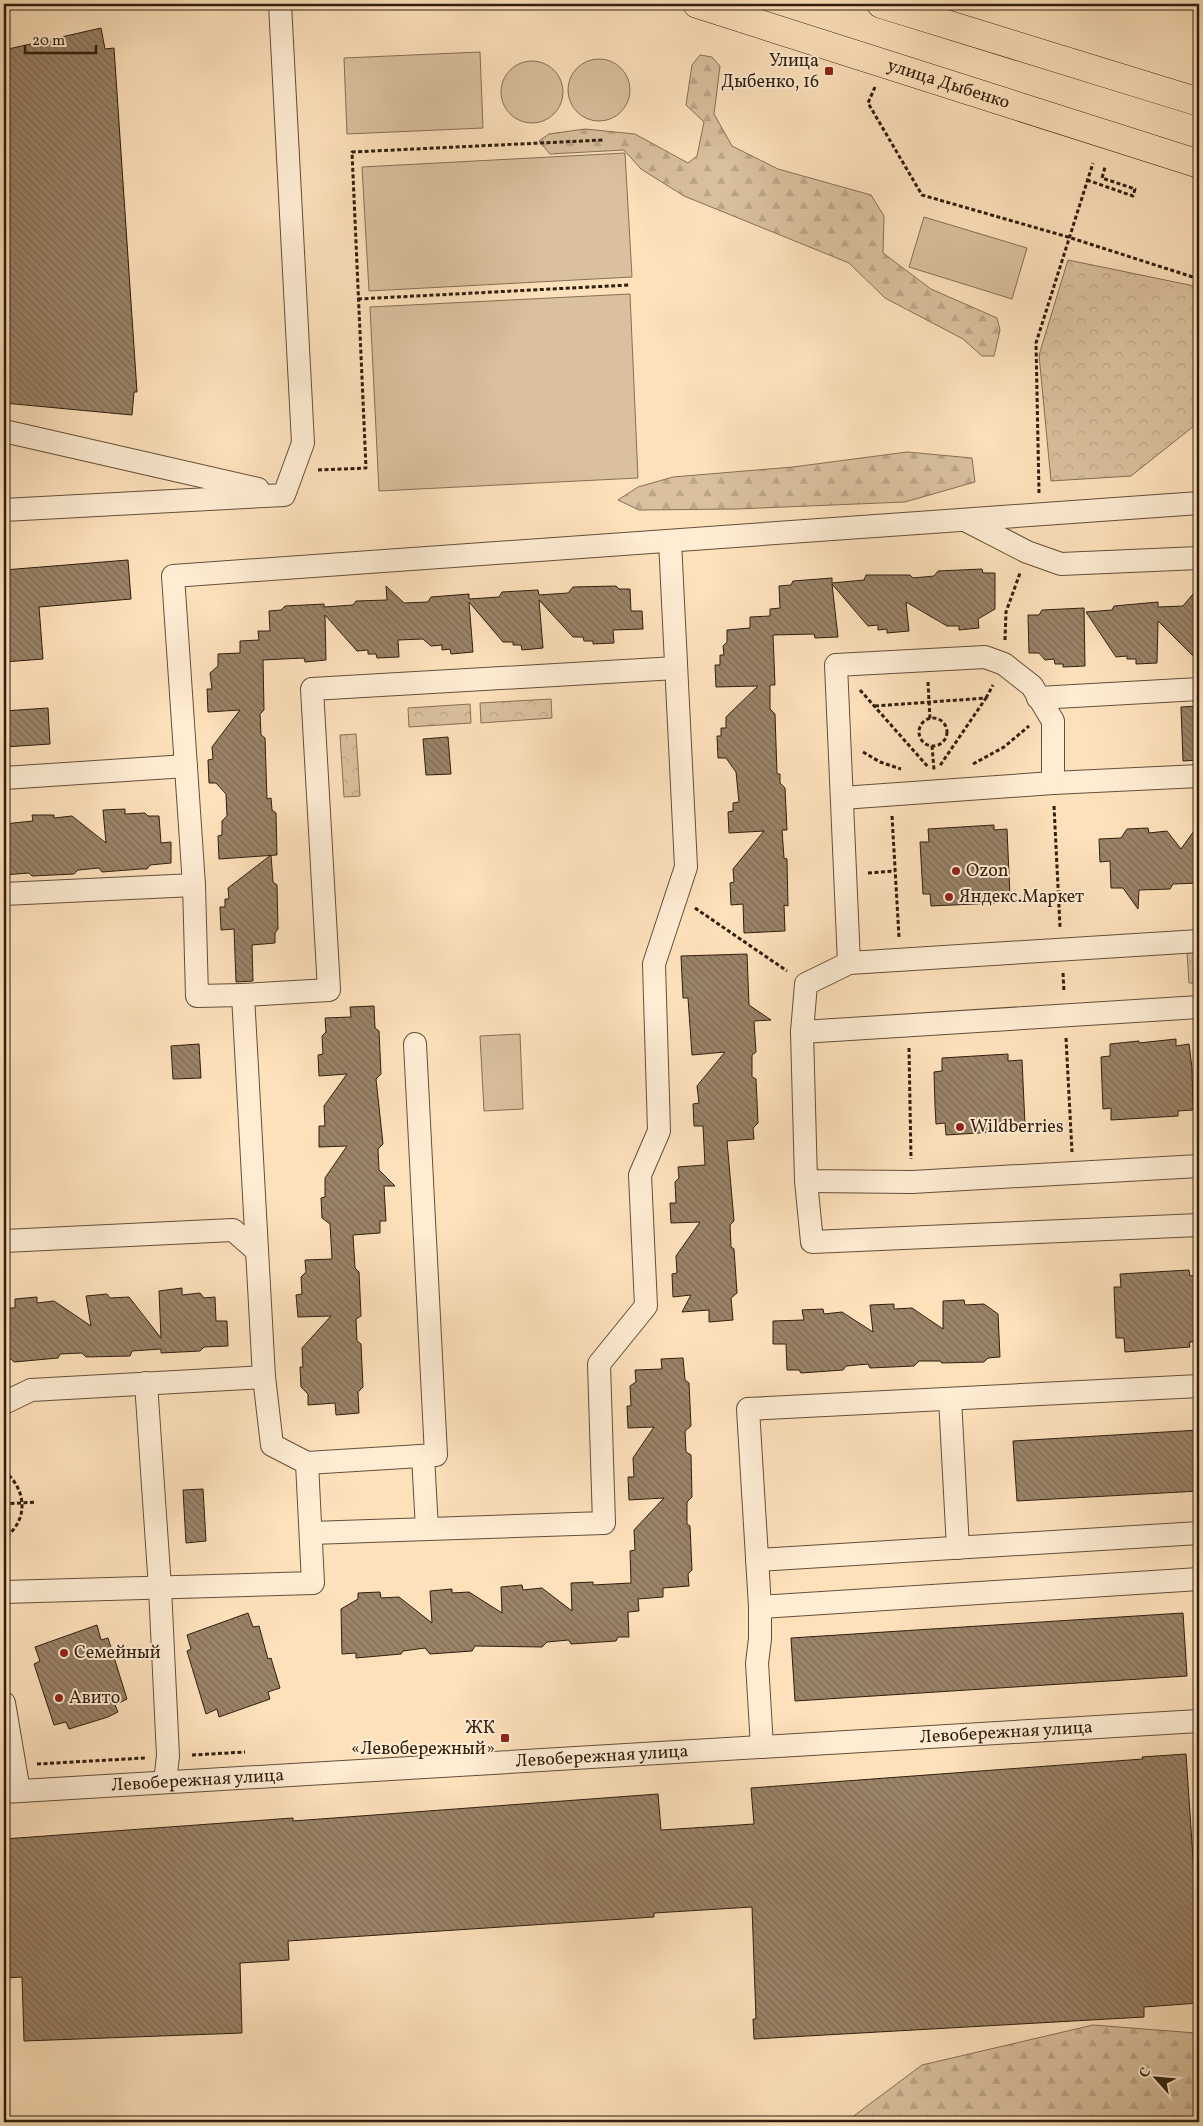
<svg xmlns="http://www.w3.org/2000/svg" width="1203" height="2126" font-family="Vollkorn,serif">
  <style>
    .forest { fill: url(#forest-firs); stroke: #856f56 }
    .park { fill: url(#park-crowns); stroke: #856f56 }
    .pitch { fill: #dac09e; stroke: #856f56 }
    .building { fill: url(#building-back-hatch); stroke: #301e0e }
    .lines { fill: none; stroke-linecap: round; stroke-linejoin: round }
    .minor-casing { stroke: #634f39; stroke-width: 24 }
    .major-casing { stroke: #301e0e; stroke-width: 29 }
    .path { stroke: #301e0e; stroke-width: 3; stroke-dasharray: 4 2.5; stroke-linecap: butt }
    .minor { stroke: #feecd3; stroke-width: 22 }
    .major { stroke: #fde1bb; stroke-width: 28 }
    .poi-dot { fill: #8f2418; stroke: #feecd3; stroke-width: 2 }
    .labels { text-anchor: middle; dominant-baseline: central; stroke-width: 4; stroke-linejoin: round; paint-order: stroke }
    .poi-label { font-size: 18px; fill: #301e0e; stroke: #feecd3; text-anchor: start }
    .street-label { font-size: 18px; fill: #301e0e; stroke: #feecd3 }
  </style>
  <defs>
    <pattern id="forest-firs" width="22" height="20" patternUnits="userSpaceOnUse" patternTransform="scale(1.25)"><rect width="22" height="20" fill="#dac09e"/><path d="M5 1l3.5 6h-7zM16 11l3.5 6h-7z" fill="#bba587"/></pattern>
    <pattern id="park-crowns" width="20" height="18" patternUnits="userSpaceOnUse" patternTransform="scale(1.25)"><rect width="20" height="18" fill="#dac09e"/><path d="M2 6a3 3 0 1 1 6 0M12 15a3 3 0 1 1 6 0" fill="none" stroke="#bba587"/></pattern>
    <pattern id="building-back-hatch" width="6" height="6" patternUnits="userSpaceOnUse" patternTransform="scale(1.25)"><rect width="6" height="6" fill="#9b8368"/><path d="M-1 5l2 2M0 0l6 6M5-1l2 2" fill="none" stroke="#7f6b54"/></pattern>
  </defs>
  <rect width="100%" height="100%" fill="#fde1bb"/>
  <filter id="stains"><feTurbulence type="fractalNoise" baseFrequency=".004" numOctaves="4"/><feColorMatrix values="0 0 0 0 .2 0 0 0 0 .09 0 0 0 0 .02 0 0 0 .5 -.17"/></filter>
  <radialGradient id="worn" r=".72"><stop offset=".6" stop-color="#630" stop-opacity="0"/><stop offset="1" stop-color="#630" stop-opacity=".3"/></radialGradient>
  <g class="forest">
    <path d="M700,55L712,57L720,66L714,114L732,146L778,169L871,195L884,216L883,253L931,289L997,318L1000,330L994,356H982L963,339L885,298L849,263L684,196L641,169L624,150L550,154L539,141L549,134L585,129L635,134L688,163L697,156L704,122L686,105L692,65Z"/>
    <path d="M907,452L972,458L975,482L905,502L736,509L639,510L618,500L638,487L673,477L793,467Z"/>
    <path d="M1093,2025L1196,2033L1199,2032V2122H851L855,2115L922,2065Z"/>
  </g>
  <g class="park">
    <path d="M1068,260L1199,287V332L1197,342L1199,422L1131,476L1051,481L1039,355Z"/>
    <path d="M551,699L552,718L481,723L480,703Z"/>
    <path d="M470,704L471,723L409,727L408,708Z"/>
    <path d="M356,734L360,796L344,797L340,735Z"/>
    <path d="M1199,951V983H1189L1187,952Z"/>
  </g>
  <g class="pitch">
    <path d="M480,52L483,128L347,134L344,58Z"/>
    <circle cx="599" cy="90" r="31"/>
    <circle cx="532" cy="92" r="31"/>
    <path d="M625,153L632,277L369,291L362,167Z"/>
    <path d="M924,217L1027,248L1012,299L909,267Z"/>
    <path d="M630,294L638,478L379,491L370,307Z"/>
    <path d="M520,1034L523,1109L484,1111L480,1036Z"/>
  </g>
  <g class="building">
    <path d="M101,28L105,49L114,48L137,392H134L132,415L4,403V50Z"/>
    <path d="M128,560L131,599L39,607L43,659L4,662V570Z"/>
    <path d="M982,569L983,573H995V609L978,619L979,628L959,630V626H947L906,602L909,631L887,633V629L878,630V625L868,626L832,584L838,637L815,638L814,634L773,635L775,685H770V709L775,714L777,774H780V783L785,788L787,830H782L784,858L787,859L788,906L784,905L785,931L744,933L743,904L731,905L730,883L734,882L733,869L764,831L729,833L728,812L733,811V803L739,802L736,772L726,758H718L717,736H721V728H726V717L758,686L716,687L715,665H720V655H724L723,646L727,642V630L750,628V617L770,616V609L780,608L779,586L791,585L793,581L832,578V583L864,580L866,575H910L913,578L934,576L938,571Z"/>
    <path d="M386,586L404,603L428,602L431,597L469,594V599L499,597L502,592L538,590L539,595L568,593L573,587L616,586L619,589H630L631,611H642L643,629L613,630L614,643L593,644V641H584L583,637H573L539,600L543,648L522,650L521,645H513V642H503L469,602L473,652L451,654L450,649L442,650V645L431,646L423,639L398,640L399,657L377,658L376,654H368V650L357,651L325,615L326,660L305,662L304,658L263,660L264,710L260,714L261,735L265,738L267,799L271,798L272,810L276,813L277,855L219,859L218,836L222,835V821L227,816L226,794L216,783H209L208,760L213,759L212,747L240,710L208,712L207,689H212L210,673L218,666V654L240,653V641L259,640L258,631H270L269,611L281,610L285,606L324,604V607L353,605L356,601L387,600Z"/>
    <path d="M1198,588L1199,662L1158,621L1157,663L1136,664V659H1127V656L1116,657L1086,612L1112,610L1114,606L1158,602V607L1183,606Z"/>
    <path d="M1084,608L1085,666L1063,667V664H1055L1054,659L1045,660L1039,653H1029L1028,615H1039L1042,610Z"/>
    <path d="M1199,706V760L1183,761L1181,707Z"/>
    <path d="M48,708L50,744L4,747V711Z"/>
    <path d="M448,737L451,774L426,775L423,739Z"/>
    <path d="M125,809V814L145,813L148,816H159L161,843L171,842V863L150,865L147,869H141L102,872L99,868L78,870L74,874L32,876L29,873L4,875V824L33,821L32,815H54V818L72,816L106,843L103,810Z"/>
    <path d="M1199,824V883L1173,884L1170,889L1139,890L1138,909L1123,888H1111L1110,861L1100,862L1099,839L1121,838L1127,829L1148,828L1149,833L1167,831L1181,849Z"/>
    <path d="M994,825V830L1007,829L1010,897L995,898L996,903L931,906L930,894H923L920,842H929L928,829Z"/>
    <path d="M271,855L273,882L277,885L278,929L275,933V943L252,945L253,981L236,982L234,929L221,930L220,907H225V899H229L228,888Z"/>
    <path d="M747,954L749,1005L771,1020L754,1021L756,1052L752,1055V1077L756,1079L758,1123L753,1128L754,1139L727,1141L734,1221L730,1225L731,1247L734,1249L737,1293L731,1298L733,1320L709,1322V1310L682,1312L691,1295L673,1297L672,1274L677,1273L676,1256L700,1222L671,1223L670,1203H676L675,1182L679,1178L678,1167L705,1165L703,1126H694L693,1104L699,1103L697,1086L725,1052L692,1055L688,998H683L681,956Z"/>
    <path d="M374,1006L375,1028L379,1031L381,1074L376,1079L383,1144L378,1149L379,1170L395,1186H384L386,1221H380V1233L353,1235L355,1268L359,1272L361,1316L356,1319L357,1341L361,1344L363,1387L358,1392L359,1413L336,1415L335,1403L308,1405V1394L301,1387L300,1367H303L302,1348L331,1316L298,1317L296,1295L302,1294L301,1277L306,1272L305,1260L332,1259L330,1224L322,1218L321,1198L325,1197V1178L347,1146L319,1147V1126H325L324,1106L347,1074L319,1076L318,1055L323,1054L322,1036L326,1032L325,1018L351,1017L350,1007Z"/>
    <path d="M1176,1039V1046L1189,1044L1192,1068L1193,1110L1178,1111V1116L1111,1120V1108L1103,1109L1101,1057L1110,1056V1044L1139,1041V1043Z"/>
    <path d="M199,1044L201,1078L173,1079L171,1046Z"/>
    <path d="M1008,1054V1061L1022,1060L1025,1125L1009,1126L1010,1131L946,1135L945,1123L936,1124L935,1106L934,1072L942,1071V1058Z"/>
    <path d="M1189,1270L1190,1276L1199,1275V1342H1189L1190,1347L1125,1352L1124,1338H1116L1114,1287H1121L1120,1274Z"/>
    <path d="M182,1288V1295L200,1293L204,1298L215,1297L216,1321H227L228,1346L204,1347L200,1351L161,1353V1349L132,1351L130,1356L86,1357L82,1353L60,1354L58,1358L14,1362L11,1359H4V1308H15V1299L37,1297V1303L54,1301L91,1326L86,1296L107,1294L110,1298L129,1297L161,1338L159,1291Z"/>
    <path d="M964,1300L965,1305L984,1304L998,1314L1000,1357L988,1358L984,1362L942,1363L940,1361H919L914,1366L870,1368L868,1364L846,1366L843,1370L801,1373L799,1370H787L786,1344H773V1321L804,1320L802,1310L823,1309L824,1314L842,1312L873,1332L870,1305L894,1304V1309L912,1308L943,1329V1301Z"/>
    <path d="M683,1358L685,1380L689,1383L691,1426L685,1431L686,1452L691,1455L692,1497L687,1502V1524L690,1526L692,1570L688,1574L689,1586L663,1588V1597L638,1599L639,1611L628,1612L629,1637H618L616,1641L571,1644L569,1640L547,1642L542,1647L475,1646L472,1651L430,1654L425,1648L403,1651L401,1654L356,1658V1653L342,1654L341,1609L358,1599V1593L380,1592L381,1598L399,1597L432,1623L430,1591L452,1589V1593L469,1592L502,1613L501,1587L522,1585L523,1590L542,1588L572,1611L571,1583L593,1582V1585L631,1583L630,1551L635,1550L634,1530L664,1498L629,1500L628,1477H634L633,1458L654,1427L628,1428L627,1406H631L630,1386L636,1382L635,1370L662,1369L661,1359Z"/>
    <path d="M1199,1430V1491L1017,1501L1013,1441Z"/>
    <path d="M203,1489L206,1541L186,1543L183,1490Z"/>
    <path d="M248,1613L253,1627L259,1626L268,1659L271,1658L280,1688L268,1692L270,1699L219,1717L217,1709L206,1714L187,1651L191,1649L187,1635Z"/>
    <path d="M1183,1613L1187,1676L795,1701L791,1638Z"/>
    <path d="M97,1625L101,1640L108,1638L127,1699L115,1705L118,1712L108,1717L69,1729L66,1722L54,1725L34,1664L40,1661L35,1647Z"/>
    <path d="M1186,1754L1199,1947V2003L1144,2007V2017L754,2039L753,2019H756L752,1907L654,1913V1917L288,1941L289,1960L240,1963L242,2033L24,2041L22,1977L4,1978V1839L293,1818V1821L658,1794L661,1830L754,1824L751,1788L1143,1759L1142,1757Z"/>
  </g>
  <g class="lines">
    <g class="minor-casing">
      <g id="minor">
        <path d="M4,431L258,489"/>
        <path d="M4,510L284,495L303,443L280,4"/>
        <path d="M965,520L1027,552L1061,564L1199,558"/>
        <path d="M1038,698L1199,689"/>
        <path d="M4,778L186,766"/>
        <path d="M842,798L1053,783L1199,776"/>
        <path d="M4,894L194,885"/>
        <path d="M1199,941L849,963L806,984L802,1032L806,1181L912,1182L1199,1166"/>
        <path d="M849,963L836,665L985,657L1004,664L1032,686L1053,721V783"/>
        <path d="M243,995L197,996L194,885L173,576L1199,503"/>
        <path d="M802,1032L1199,1007"/>
        <path d="M806,1181L812,1242L1199,1225"/>
        <path d="M4,1241L233,1230L257,1251"/>
        <path d="M146,1383L160,1588L168,1756L165,1782"/>
        <path d="M950,1399L958,1548"/>
        <path d="M4,1403L31,1390L264,1377"/>
        <path d="M423,1456L427,1529"/>
        <path d="M307,1463L436,1455L415,1044"/>
        <path d="M311,1533L604,1523L599,1364L646,1306L640,1175L659,1131L654,964L686,867L670,541"/>
        <path d="M757,1560L1199,1533"/>
        <path d="M4,1592L313,1583L307,1463L272,1445L264,1377L243,995L329,990L312,689L676,668"/>
        <path d="M760,1607L748,1409L1199,1386"/>
        <path d="M4,1703L19,1791"/>
        <path d="M762,1747L757,1663L760,1639V1607L1199,1579"/>
        <path id="s1" d="M4,1792L1199,1721"/>
      </g>
    </g>
    <g class="major-casing">
      <g id="major">
        <path id="s2" d="M697,4L1199,164"/>
        <path d="M881,4L1199,102"/>
      </g>
    </g>
    <g class="path">
      <path d="M875,87L868,103L922,195L1068,237L1199,279"/>
      <path d="M1087,180L1133,196L1135,189L1102,178L1105,167"/>
      <path d="M358,299L629,285"/>
      <path d="M318,470L366,468L352,152L603,140"/>
      <path d="M1039,493L1036,343L1093,163"/>
      <path d="M1005,640L1006,612L1020,573"/>
      <path d="M928,682L930,719"/>
      <path d="M860,690L929,768"/>
      <path d="M986,698L993,685"/>
      <path d="M875,706L986,698L939,767"/>
      <circle cx="933" cy="732" r="14"/>
      <path d="M932,746L934,770"/>
      <path d="M863,752L880,762L901,769"/>
      <path d="M973,764L1004,747L1029,726"/>
      <path d="M1054,806L1060,927"/>
      <path d="M892,816L899,937"/>
      <path d="M868,873L895,871"/>
      <path d="M695,908L787,971"/>
      <path d="M1063,973L1064,992"/>
      <path d="M1066,1038L1072,1152"/>
      <path d="M909,1048L911,1159"/>
      <path d="M4,1471C27,1489 29,1521 4,1538"/>
      <path d="M4,1504L36,1502"/>
      <path d="M192,1755L245,1752"/>
      <path d="M37,1764L145,1758"/>
    </g>
    <use href="#minor" class="minor"/>
    <use href="#major" class="major"/>
  </g>
  <g class="poi-dot">
    <rect x="824" y="66" width="10" height="10" rx="2.5"/>
    <circle cx="956" cy="871" r="5"/>
    <circle cx="949" cy="897" r="5"/>
    <circle cx="960" cy="1127" r="5"/>
    <circle cx="64" cy="1653" r="5"/>
    <circle cx="59" cy="1698" r="5"/>
    <rect x="500" y="1733" width="10" height="10" rx="2.5"/>
  </g>
  <g class="labels">
    <g class="poi-label">
      <text x="819" y="61" text-anchor="end">Улица<tspan x="819" dy="21">Дыбенко, 16</tspan></text>
      <text x="966" y="871">Ozon</text>
      <text x="959" y="897">Яндекс.Маркет</text>
      <text x="970" y="1127">Wildberries</text>
      <text x="74" y="1653">Семейный</text>
      <text x="69" y="1698">Авито</text>
      <text x="495" y="1728" text-anchor="end">ЖК<tspan x="495" dy="21">«Левобережный»</tspan></text>
    </g>
    <g class="street-label">
      <text stroke="none"><textPath href="#s2" startOffset="264">улица Дыбенко</textPath></text>
      <text stroke="none"><textPath href="#s1" startOffset="1004">Левобережная улица</textPath></text>
      <text stroke="none"><textPath href="#s1" startOffset="599">Левобережная улица</textPath></text>
      <text stroke="none"><textPath href="#s1" startOffset="194">Левобережная улица</textPath></text>
    </g>
  </g>
  <rect width="1203" height="2126" fill="none" stroke="#fde1bb" stroke-width="20"/>
  <rect x="5" y="5" width="1193" height="2116" fill="none" stroke="#301e0e" stroke-width="2.5"/>
  <rect x="10" y="10" width="1183" height="2106" fill="none" stroke="#301e0e"/>
  <g transform="translate(1156 2078) rotate(297)" stroke="#feecd3" stroke-width="4" paint-order="stroke">
  <path d="M0-4L9 19L0 12L-9 19Z" fill="#301e0e"/>
  <text y="-8" font-size="14" font-weight="bold" text-anchor="middle" fill="#301e0e">С</text>
  </g>
  <path d="M25 45v8h71v-8" fill="none" stroke="#301e0e" stroke-width="2.5"/>
  <text x="32" y="45" font-size="15" fill="#301e0e" stroke="#feecd3" stroke-width="4" paint-order="stroke">20 m</text>
  <rect width="100%" height="100%" filter="url(#stains)"/>
  <rect width="100%" height="100%" fill="url(#worn)"/>
</svg>
